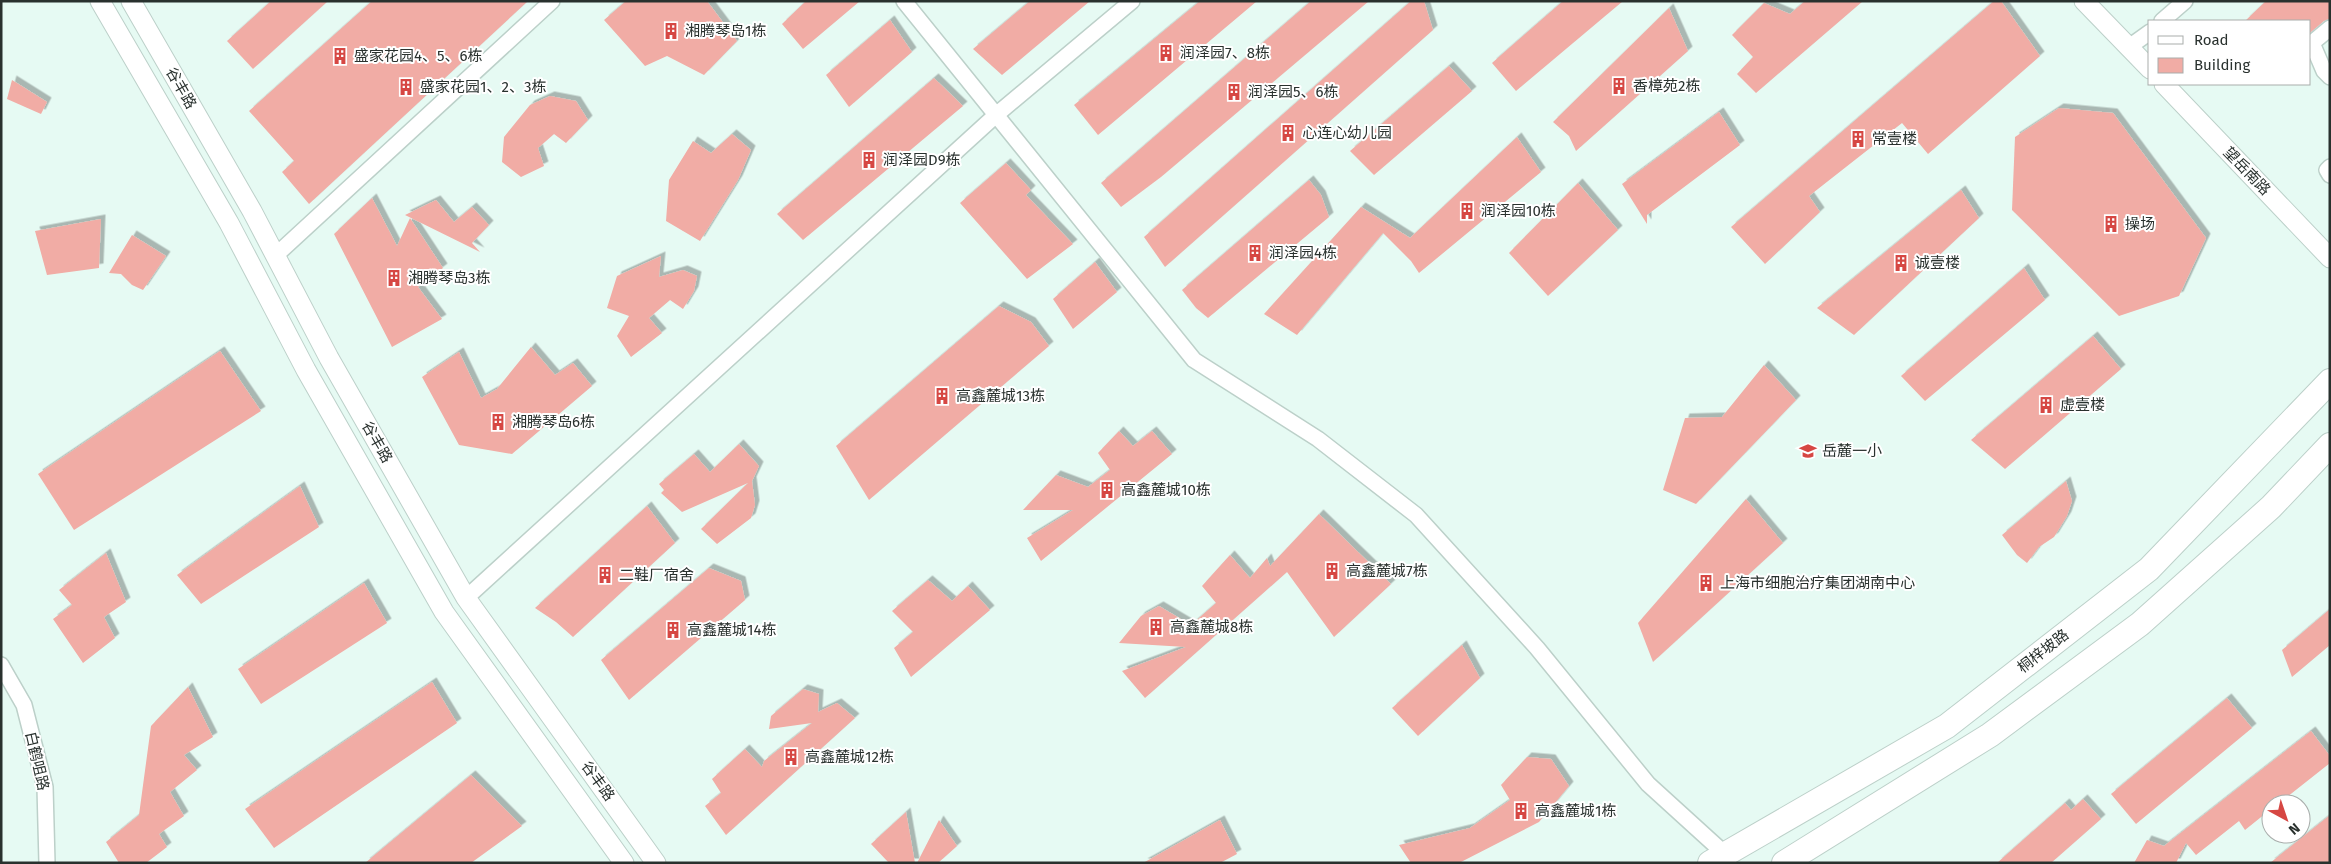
<svg xmlns="http://www.w3.org/2000/svg" width="2331" height="864" font-family="'Fira Sans','Noto Sans SC',sans-serif">
  <style>
    .building { fill: #f1aca5; filter: url(#shadow) }
    .lines { fill: none; stroke-linecap: round; stroke-linejoin: round }
    .minor-casing { stroke: #bcd0c9; stroke-width: 18 }
    .tertiary-casing { stroke: #bcd0c9; stroke-width: 21 }
    .primary-casing { stroke: #bcd0c9; stroke-width: 26 }
    .minor { stroke: #fff; stroke-width: 15 }
    .tertiary { stroke: #fff; stroke-width: 19 }
    .primary { stroke: #fff; stroke-width: 24 }
    .labels { text-anchor: middle; dominant-baseline: central; stroke-width: 4; stroke-linejoin: round; paint-order: stroke }
    .poi-label { font-size: 15px; fill: #29312e; stroke: #fff; text-anchor: start }
    .street-label { font-size: 15px; fill: #29312e; stroke: #fff }
  </style>
  <defs>
    <filter id="shadow"><feDropShadow dx="4.5" dy="-4.5" stdDeviation="0" flood-color="#0004"/></filter>
  </defs>
  <rect width="100%" height="100%" fill="#e6faf3"/>
  <g class="building">
    <path d="M271,1H328L253,69L227,41Z"/>
    <path d="M372,1H528L309,204L282,172L294,161L249,111Z"/>
    <path d="M626,1H707L737,41L704,75L667,56L645,66L604,20Z"/>
    <path d="M806,1H860L803,49L782,24Z"/>
    <path d="M1030,1H1090L1002,75L973,49Z"/>
    <path d="M1200,1H1257L1098,135L1074,105Z"/>
    <path d="M1311,1H1369L1161,177L1121,207L1101,183Z"/>
    <path d="M1411,1H1424L1433,30L1165,267L1144,237Z"/>
    <path d="M1563,1H1623L1516,91L1492,63Z"/>
    <path d="M1805,1H1863L1756,93L1737,74L1753,57L1732,35L1764,3L1790,14Z"/>
    <path d="M1994,1H2001L2040,56L1928,154L1902,123L1809,196L1820,212L1765,264L1731,227Z"/>
    <path d="M2266,1H2330V19L2324,21L2310,33V21H2245Z"/>
    <path d="M1669,8L1688,51L1576,151L1569,136L1553,122Z"/>
    <path d="M890,20L912,52L849,107L826,75Z"/>
    <path d="M1449,66L1472,91L1374,175L1350,151Z"/>
    <path d="M934,78L963,106L803,240L777,214Z"/>
    <path d="M12,80L47,102L41,114L7,99Z"/>
    <path d="M550,96L576,101L588,120L566,143L554,134L538,148L544,166L521,177L502,162L504,137L530,105Z"/>
    <path d="M2059,108L2113,113L2206,238L2179,296L2119,316L2012,210L2015,137Z"/>
    <path d="M1719,112L1740,145L1647,215V224L1622,184Z"/>
    <path d="M732,134L751,150L738,180L700,241L666,221L669,180L693,141L711,153Z"/>
    <path d="M1517,137L1541,172L1419,273L1411,261L1383,233L1297,335L1264,314L1361,207L1410,238Z"/>
    <path d="M1006,163L1031,190L1026,195L1073,244L1027,279L960,203Z"/>
    <path d="M1309,180L1321,195L1329,217L1208,318L1196,308L1182,290Z"/>
    <path d="M1578,183L1618,230L1548,296L1509,253Z"/>
    <path d="M1961,190L1979,218L1854,335L1817,308Z"/>
    <path d="M372,198L397,246L410,218L443,268L418,287L442,319L392,347L334,234Z"/>
    <path d="M436,200L454,222L472,207L489,225L472,243L480,252L405,215Z"/>
    <path d="M101,219L99,268L47,275L35,231Z"/>
    <path d="M132,235L166,256L143,290L132,285L121,274L109,273Z"/>
    <path d="M661,256L659,277L683,270L697,276L694,291L683,309L670,300L649,318L662,333L631,357L617,336L629,316L607,308L617,276Z"/>
    <path d="M1095,262L1117,292L1073,329L1053,299Z"/>
    <path d="M2024,268L2045,300L1925,401L1901,376Z"/>
    <path d="M999,306L1031,322L1049,346L869,500L836,446Z"/>
    <path d="M2093,336L2121,369L2005,469L1971,440Z"/>
    <path d="M531,347L555,375L573,363L592,386L512,454L459,445L422,377L459,352L481,398L497,389Z"/>
    <path d="M220,351L261,411L74,530L38,474Z"/>
    <path d="M1764,365L1796,400L1696,504L1663,490L1685,418L1722,417Z"/>
    <path d="M1119,431L1133,446L1152,431L1172,454L1041,561L1027,538L1073,510H1023L1056,475L1088,487L1110,470L1098,453Z"/>
    <path d="M739,444L759,466L752,481L755,505L751,518L717,544L701,529L748,483L682,512L661,493L664,490L659,484L694,454L710,472Z"/>
    <path d="M2066,481L2072,501L2067,516L2054,537L2039,547L2027,563L2017,555L2002,535Z"/>
    <path d="M300,486L319,527L201,604L177,575Z"/>
    <path d="M1746,499L1783,543L1653,662L1638,623Z"/>
    <path d="M647,506L675,543L573,637L556,622L535,608Z"/>
    <path d="M1319,514L1391,584L1334,637L1287,572L1145,698L1122,671L1186,647L1119,643L1141,616L1159,606L1191,625L1216,603L1202,586L1230,555L1250,578L1267,558L1270,566Z"/>
    <path d="M106,553L126,602L104,617L115,638L83,663L53,619L72,605L59,590Z"/>
    <path d="M709,568L741,581L745,600L629,700L601,660Z"/>
    <path d="M928,580L952,601L968,586L990,610L911,677L894,648L913,632L892,611Z"/>
    <path d="M364,583L387,623L261,704L238,669Z"/>
    <path d="M2330,609V645L2292,677L2282,650Z"/>
    <path d="M1462,645L1480,678L1418,736L1392,708Z"/>
    <path d="M432,682L457,723L274,848L245,809Z"/>
    <path d="M188,687L213,737L184,755L197,770L170,792L184,816L159,834L167,847L146,863H119L106,842L139,815L151,726Z"/>
    <path d="M803,689L819,694L818,712L837,703L855,718L726,835L705,806L721,793L712,779L745,749L762,767L764,761L812,723L769,729L771,716Z"/>
    <path d="M2227,698L2252,728L2136,824L2111,794Z"/>
    <path d="M2311,731L2330,756V763L2278,804H2271V809L2245,830L2239,821L2196,855L2186,843L2176,863H2134L2147,840L2164,846Z"/>
    <path d="M1527,757L1551,759L1569,786L1539,822L1459,863H1411L1399,845L1470,828L1510,800L1501,785Z"/>
    <path d="M471,775L522,826L471,863H365Z"/>
    <path d="M2083,799L2101,819L2051,863H1997L2065,803L2071,810Z"/>
    <path d="M906,812L915,863H889L871,844Z"/>
    <path d="M2330,815V863H2270Z"/>
    <path d="M939,820L957,846L938,863H917Z"/>
    <path d="M1220,820L1237,854L1220,863H1143Z"/>
  </g>
  <g class="lines">
    <g class="minor-casing">
      <g id="minor">
        <path d="M904,1L1194,360L1318,439L1416,515L1537,648L1648,784L1725,854"/>
        <path d="M2162,21L2185,1"/>
        <path d="M2330,28L2312,43L2324,71L2330,77"/>
        <path d="M2129,47L2150,32"/>
        <path d="M2330,167L2327,170L2330,175"/>
        <path d="M275,256L552,1"/>
        <path d="M466,598L996,115L1132,1"/>
        <path d="M1,665L24,705L45,787L47,863"/>
      </g>
    </g>
    <g class="tertiary-casing">
      <g id="tertiary">
        <path d="M100,1L229,223L306,370L444,612L624,863"/>
        <path d="M131,1L252,211L329,358L466,598L656,863"/>
        <path d="M2084,1L2150,69"/>
        <path d="M2164,84L2330,258"/>
      </g>
    </g>
    <g class="primary-casing">
      <g id="primary">
        <path d="M1710,863L1947,726L2149,569L2330,381"/>
        <path d="M1784,863L1990,735L2140,624L2271,507L2330,445"/>
      </g>
    </g>
    <use href="#minor" class="minor"/>
    <use href="#tertiary" class="tertiary"/>
    <use href="#primary" class="primary"/>
  </g>
  <defs>
    <g id="building-bare" transform="scale(1.35)"><path d="M-4-6H4V6H1V3H-1V6H-4ZM-2.5-4.3h1.7v1.8h-1.7ZM.8-4.3h1.7v1.8H.8ZM-2.5-1h1.7V.8h-1.7ZM.8-1h1.7V.8H.8Z" fill="#d64743" stroke="#fff" stroke-width="2.5" paint-order="stroke"/></g>
    <g id="school-bare" transform="scale(1.35)"><path d="M0-5L7-2L0 1L-7-2ZM-4 1L0 2.5L4 1V4Q0 6-4 4Z" fill="#d64743" stroke="#fff" stroke-width="2.5" paint-order="stroke"/></g>
  </defs>
  <g fill-rule="evenodd">
    <use href="#building-bare" x="671" y="31"/>
    <use href="#building-bare" x="1166" y="53"/>
    <use href="#building-bare" x="340" y="56"/>
    <use href="#building-bare" x="1619" y="86"/>
    <use href="#building-bare" x="406" y="87"/>
    <use href="#building-bare" x="1234" y="92"/>
    <use href="#building-bare" x="1288" y="133"/>
    <use href="#building-bare" x="1858" y="139"/>
    <use href="#building-bare" x="869" y="160"/>
    <use href="#building-bare" x="1467" y="211"/>
    <use href="#building-bare" x="2111" y="224"/>
    <use href="#building-bare" x="1255" y="253"/>
    <use href="#building-bare" x="1901" y="263"/>
    <use href="#building-bare" x="394" y="278"/>
    <use href="#building-bare" x="942" y="396"/>
    <use href="#building-bare" x="2046" y="405"/>
    <use href="#building-bare" x="498" y="422"/>
    <use href="#school-bare" x="1808" y="451"/>
    <use href="#building-bare" x="1107" y="490"/>
    <use href="#building-bare" x="1332" y="571"/>
    <use href="#building-bare" x="605" y="575"/>
    <use href="#building-bare" x="1706" y="583"/>
    <use href="#building-bare" x="1156" y="627"/>
    <use href="#building-bare" x="673" y="630"/>
    <use href="#building-bare" x="791" y="757"/>
    <use href="#building-bare" x="1521" y="811"/>
  </g>
  <g class="labels">
    <g class="poi-label">
      <text x="685" y="31">湘腾琴岛1栋</text>
      <text x="1180" y="53">润泽园7、8栋</text>
      <text x="354" y="56">盛家花园4、5、6栋</text>
      <text x="1633" y="86">香樟苑2栋</text>
      <text x="420" y="87">盛家花园1、2、3栋</text>
      <text x="1248" y="92">润泽园5、6栋</text>
      <text x="1302" y="133">心连心幼儿园</text>
      <text x="1872" y="139">常壹楼</text>
      <text x="883" y="160">润泽园D9栋</text>
      <text x="1481" y="211">润泽园10栋</text>
      <text x="2125" y="224">操场</text>
      <text x="1269" y="253">润泽园4栋</text>
      <text x="1915" y="263">诚壹楼</text>
      <text x="408" y="278">湘腾琴岛3栋</text>
      <text x="956" y="396">高鑫麓城13栋</text>
      <text x="2060" y="405">虚壹楼</text>
      <text x="512" y="422">湘腾琴岛6栋</text>
      <text x="1822" y="451">岳麓一小</text>
      <text x="1121" y="490">高鑫麓城10栋</text>
      <text x="1346" y="571">高鑫麓城7栋</text>
      <text x="619" y="575">二鞋厂宿舍</text>
      <text x="1720" y="583">上海市细胞治疗集团湖南中心</text>
      <text x="1170" y="627">高鑫麓城8栋</text>
      <text x="687" y="630">高鑫麓城14栋</text>
      <text x="805" y="757">高鑫麓城12栋</text>
      <text x="1535" y="811">高鑫麓城1栋</text>
    </g>
    <g class="street-label">
      <text transform="translate(181 88) rotate(60)">谷丰路</text>
      <text transform="translate(2247 171) rotate(46)">望岳南路</text>
      <text transform="translate(377 442) rotate(60)">谷丰路</text>
      <text transform="translate(2043 651) rotate(-38)">桐梓坡路</text>
      <text transform="translate(37 761) rotate(77)">白鹤咀路</text>
      <text transform="translate(598 781) rotate(54)">谷丰路</text>
    </g>
  </g>
  <rect width="2331" height="864" fill="none" stroke="#29312e" stroke-width="5"/>
  <rect x="2148" y="20" width="162" height="65" fill="#ffffff" stroke="#a9adab"/>
  <rect x="2158" y="36" width="25" height="8" fill="#ffffff" stroke="#a9adab"/>
  <text x="2194" y="45" font-size="15" fill="#29312e">Road</text>
  <rect x="2158" y="58" width="25" height="15" fill="#f1aca5" stroke="#a9adab"/>
  <text x="2194" y="70" font-size="15" fill="#29312e">Building</text>
  <g transform="translate(2286 819) rotate(140)"><circle r="24" fill="#ffffff" stroke="#a9adab"/>
  <path d="M0-4L9 19L0 12L-9 19Z" fill="#d64743"/>
  <text y="-8" font-size="14" font-weight="bold" text-anchor="middle" fill="#29312e">N</text>
  </g>
</svg>
